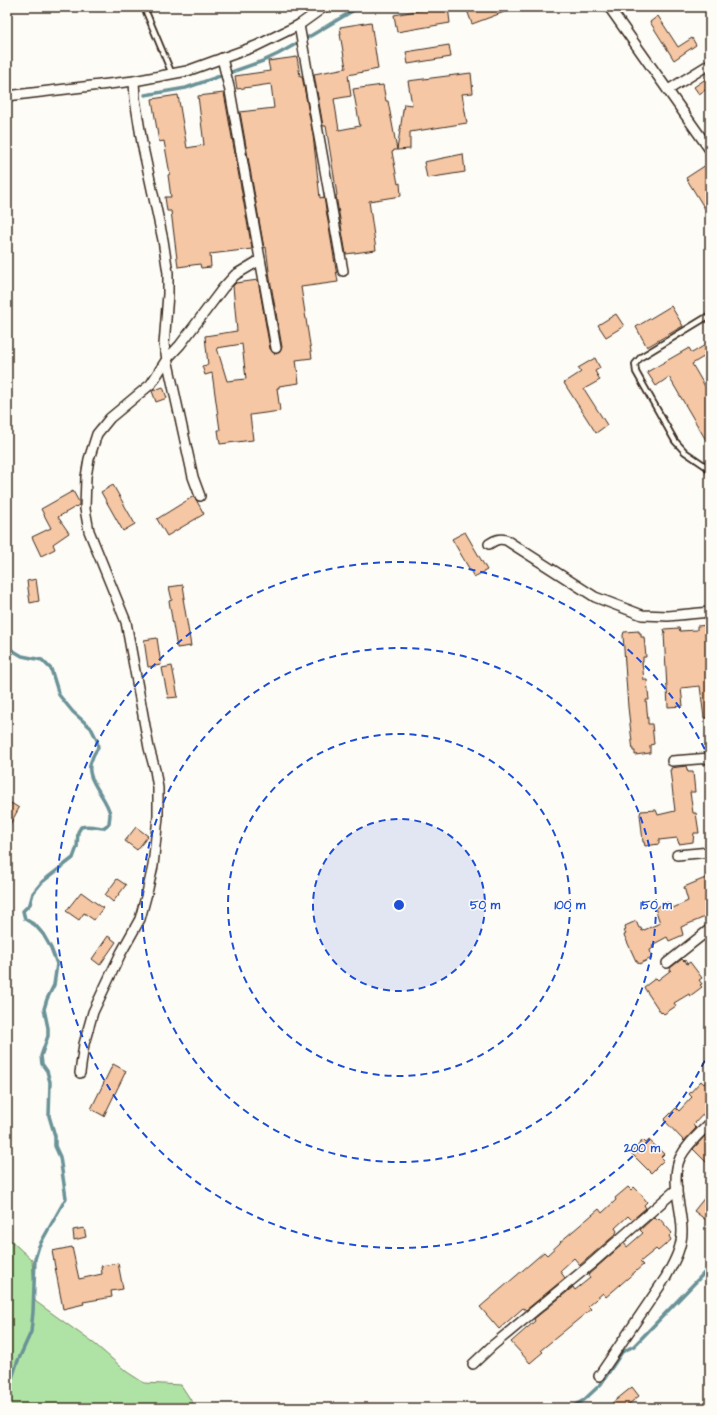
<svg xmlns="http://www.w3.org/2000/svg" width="717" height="1415" font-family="'Architects Daughter',sans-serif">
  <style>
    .green { fill: #afe3a5; stroke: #758662 }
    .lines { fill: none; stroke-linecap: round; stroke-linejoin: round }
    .stream { stroke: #6a9297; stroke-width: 3.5 }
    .building { fill: #f5c7a4; stroke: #3b2a1e; fill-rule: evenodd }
    .service-casing { stroke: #3b2a1e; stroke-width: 8 }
    .minor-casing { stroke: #3b2a1e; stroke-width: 12 }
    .service { stroke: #fdfcf7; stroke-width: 4.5 }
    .minor { stroke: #fdfcf7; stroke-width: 9 }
    .ring { fill: none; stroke: #1d4ed8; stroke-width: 2; stroke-dasharray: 7 5 }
    .centre { fill: #1d4ed8; stroke: #fdfcf7; stroke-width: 2 }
    .ring-label { font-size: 12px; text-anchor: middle; font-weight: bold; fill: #1d4ed8; stroke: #fdfcf7; stroke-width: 3; stroke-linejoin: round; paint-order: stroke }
  </style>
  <rect width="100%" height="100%" fill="#fdfcf7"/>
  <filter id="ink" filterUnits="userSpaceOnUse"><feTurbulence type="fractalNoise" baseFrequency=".025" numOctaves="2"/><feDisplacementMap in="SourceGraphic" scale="8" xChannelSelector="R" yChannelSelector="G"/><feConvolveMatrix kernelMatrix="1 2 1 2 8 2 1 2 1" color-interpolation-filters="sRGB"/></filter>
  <g filter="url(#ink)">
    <path class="green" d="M7,1237L32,1260L35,1301L96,1345L127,1372L144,1383L181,1385L196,1408H7Z"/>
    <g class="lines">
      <g class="stream">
        <path d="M145,95L186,88L263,61L278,54L312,35L359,7"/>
        <path d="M7,647L22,656L42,660L51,669L59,695L73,712L91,728L97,740L98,748C96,751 93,755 92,759C82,778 107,796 110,814C110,817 109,821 109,824L103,828C95,827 89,825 81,827L78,832L77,847L73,858L42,882L33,893L30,904L23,911L25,919L35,925L43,934L51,948L57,964L54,985L47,999L44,1009L48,1028V1036L41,1056L42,1064L47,1071L50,1082L49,1116L55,1136V1146L60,1157L66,1198L39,1246L35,1259L33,1312L31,1332L17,1363L11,1381L7,1386"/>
        <path d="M570,1408L584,1400L601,1384L622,1352L634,1346L710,1267"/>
      </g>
    </g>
    <g class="building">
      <path d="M437,7H448L450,23L397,32L394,15Z"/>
      <path d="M476,7H514L515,8L472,24L467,10Z"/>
      <path d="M658,16L678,47L692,38L696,45L674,60L650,22Z"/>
      <path d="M371,22L378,69L348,75L351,96L334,99L339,130L360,126L353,89L383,85L386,101H388L397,150H394V151L392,152L398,184L400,183L401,196L369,201L376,250L346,254L336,196L337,195L326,126H323L314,74L346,68L340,34H341L340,27Z"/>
      <path d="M449,45L451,57L408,64L406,52Z"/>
      <path d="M297,57L300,76H302L313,135L320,198L324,197L338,282L301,287L312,358L296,360L299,383L279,386V388H277L280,411L250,415L253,440L220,444L218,430H220L212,373L205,375L202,366L208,365L205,336L237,331L233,286L236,283L258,280L270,349L274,353L277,354L281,350L282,347L270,279L266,247L264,248L240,112L274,108L271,84L237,89L235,76L270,71L268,61ZM242,344L246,379L227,381L217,348Z"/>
      <path d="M471,73L473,93L462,94L467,123L410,132V149L397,150L404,104L412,105L408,81Z"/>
      <path d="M710,76V87L699,94L694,87Z"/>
      <path d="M224,93L252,249L210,254L211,267L201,268L200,264L178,267L171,211H167L165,197H171L168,175L170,174L164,141L159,142L152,99L178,95L187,148L204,145L198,96Z"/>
      <path d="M463,154L465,172L427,178L424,162Z"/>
      <path d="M706,165L710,171V178L705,181L710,189V217L686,178Z"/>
      <path d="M671,306L683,326L647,347L636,327Z"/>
      <path d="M616,314L624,326L606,337L598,325Z"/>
      <path d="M710,342V353L692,364L710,395V447L669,377L656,386L647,372L689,348L692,353Z"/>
      <path d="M595,358L600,368L595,371L600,380L584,389L607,425L596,433L564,383L581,372L578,368Z"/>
      <path d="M163,387L167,398L156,402L152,391Z"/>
      <path d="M113,485L135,524L123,531L101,492Z"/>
      <path d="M73,491L79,502V505L58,517L69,533L53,544L55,549L41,556L32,537L51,528L41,509Z"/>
      <path d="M194,496L204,514L167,536L157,519Z"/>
      <path d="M465,532L487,570L474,577L452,539Z"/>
      <path d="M36,579L39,601L30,603L27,581Z"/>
      <path d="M183,585L185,598H183L191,646L177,648L169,601L172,600L169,587Z"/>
      <path d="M710,625V717L704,718L700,686L681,688L683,706L668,707L664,633H665L664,629L679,628L680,631L697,630V626Z"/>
      <path d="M639,631V633H641V637H644L646,657H643V662H642L644,680H647L649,700H646L648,720V724H652L654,744L650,745V753L635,755V751H633L628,707L623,635L624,632Z"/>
      <path d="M157,638L161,665L148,667L144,640Z"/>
      <path d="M172,666L178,697L168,698L162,668Z"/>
      <path d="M686,766L688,772H693L695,792H690L693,813H696L699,833H694L693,842L679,844L677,838L659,840V844L645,846L644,842H643L640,814L641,811L656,810L658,815L675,811L670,770H671V768Z"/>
      <path d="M11,803L19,808L7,830V811Z"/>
      <path d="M136,827L148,836L137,850L125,841Z"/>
      <path d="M710,876V915L681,927L683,935L669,941L667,937L652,945L653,948L650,950L652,958L639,964L637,961H636L624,935L626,934L624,931L626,930L625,926L636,921L639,928H641L642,931L660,923L655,908L668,902L673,908L688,901L684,887Z"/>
      <path d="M117,879L126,885L113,902L105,895Z"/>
      <path d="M81,892L103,908L94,920L84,913L79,920L66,911Z"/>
      <path d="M108,936L116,942L100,965L92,959Z"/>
      <path d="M682,959L684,961L685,960L687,964L690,962L702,978L699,980L702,984L700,985L702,987L690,996L689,994L674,1003L676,1006L664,1014L662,1012L661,1013L645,989L644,987L656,978L658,980L671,970L670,968Z"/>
      <path d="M113,1064L126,1071L104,1116L91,1109Z"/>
      <path d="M710,1077V1107L693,1125L696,1128L684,1141L664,1120L676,1108L679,1111L692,1097L689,1094L701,1081L704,1084Z"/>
      <path d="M705,1136L710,1141V1166L693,1149Z"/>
      <path d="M643,1140L646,1143L649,1140L664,1154L661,1157L664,1160L651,1173L631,1153Z"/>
      <path d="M628,1187L631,1190L634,1187L640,1193L647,1202L644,1205L646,1208L632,1220L628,1216L615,1228L617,1231L616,1233V1234L580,1265L574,1258L560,1271L565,1278L526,1310L523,1308L499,1329L480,1307L544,1252L547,1255L560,1243V1242L599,1209L602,1213L616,1200L615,1198Z"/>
      <path d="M710,1191V1223L694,1211Z"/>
      <path d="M654,1217L657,1220L659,1218L672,1233L669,1236L671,1240L658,1251L656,1249L640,1262L643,1265L606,1297L603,1293L588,1306L591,1309L541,1350L543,1352L530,1363L511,1342L535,1321L534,1319L573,1287L575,1290L590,1278L588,1275L624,1243L627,1247L643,1233L640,1230Z"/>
      <path d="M84,1228L86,1237L74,1240L73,1230Z"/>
      <path d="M72,1247L79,1279L102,1274L101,1266L118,1263L123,1289L111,1291L112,1297L83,1302L84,1304L63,1309L52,1251Z"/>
      <path d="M632,1387L639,1396L624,1408H606Z"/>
    </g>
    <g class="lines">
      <g class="service-casing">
        <g id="service">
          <path d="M144,7L172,74"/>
          <path d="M710,315L641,357L635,364L636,372L675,441L685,452L707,467L710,473"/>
        </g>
      </g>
      <g class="minor-casing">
        <g id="minor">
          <path d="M609,7L710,150"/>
          <path d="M299,25L343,271"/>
          <path d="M222,58L230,91L276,348"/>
          <path d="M134,81L135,99L142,143L163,240L168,273V294L164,345L193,477L200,496"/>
          <path d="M668,90L710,64"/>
          <path d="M7,96L134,81L187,71L256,46L299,25L324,7"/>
          <path d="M489,544C495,540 499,538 506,540L595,597L642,615L668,616L710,612"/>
          <path d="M672,761L710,758"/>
          <path d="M677,855L710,852"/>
          <path d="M667,963L710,929"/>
          <path d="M80,1073L84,1044L93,1012L121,953L140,919L147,893L153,866L158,817V788L155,770L149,748L126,622L89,531L85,509L86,477L89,459L97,434L110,418L151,384L167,359L180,345L223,288L235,275L260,260"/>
          <path d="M473,1364L492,1346L590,1265L677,1189"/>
          <path d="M599,1376L666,1277C674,1262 682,1248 682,1231C682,1207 670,1181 680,1158C687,1144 699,1134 710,1123"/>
        </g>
      </g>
      <use href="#service" class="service"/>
      <use href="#minor" class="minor"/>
    </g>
  </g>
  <circle cx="399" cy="905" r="86" fill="#1d4ed8" fill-opacity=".12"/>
  <g class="ring">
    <circle cx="399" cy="905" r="86"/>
    <circle cx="399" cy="905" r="171"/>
    <circle cx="399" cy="905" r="257"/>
    <path d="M710 1050A343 343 0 1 1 710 760"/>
  </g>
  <circle cx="399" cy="905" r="6" class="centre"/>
  <g class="ring-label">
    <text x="485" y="909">50 m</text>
    <text x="570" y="909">100 m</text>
    <text x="656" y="909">150 m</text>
    <text x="642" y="1152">200 m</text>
  </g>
  <rect width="717" height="1415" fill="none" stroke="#fdfcf7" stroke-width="24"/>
  <rect x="12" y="12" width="693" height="1391" fill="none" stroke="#3b2a1e" stroke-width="1.5" filter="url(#ink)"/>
</svg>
